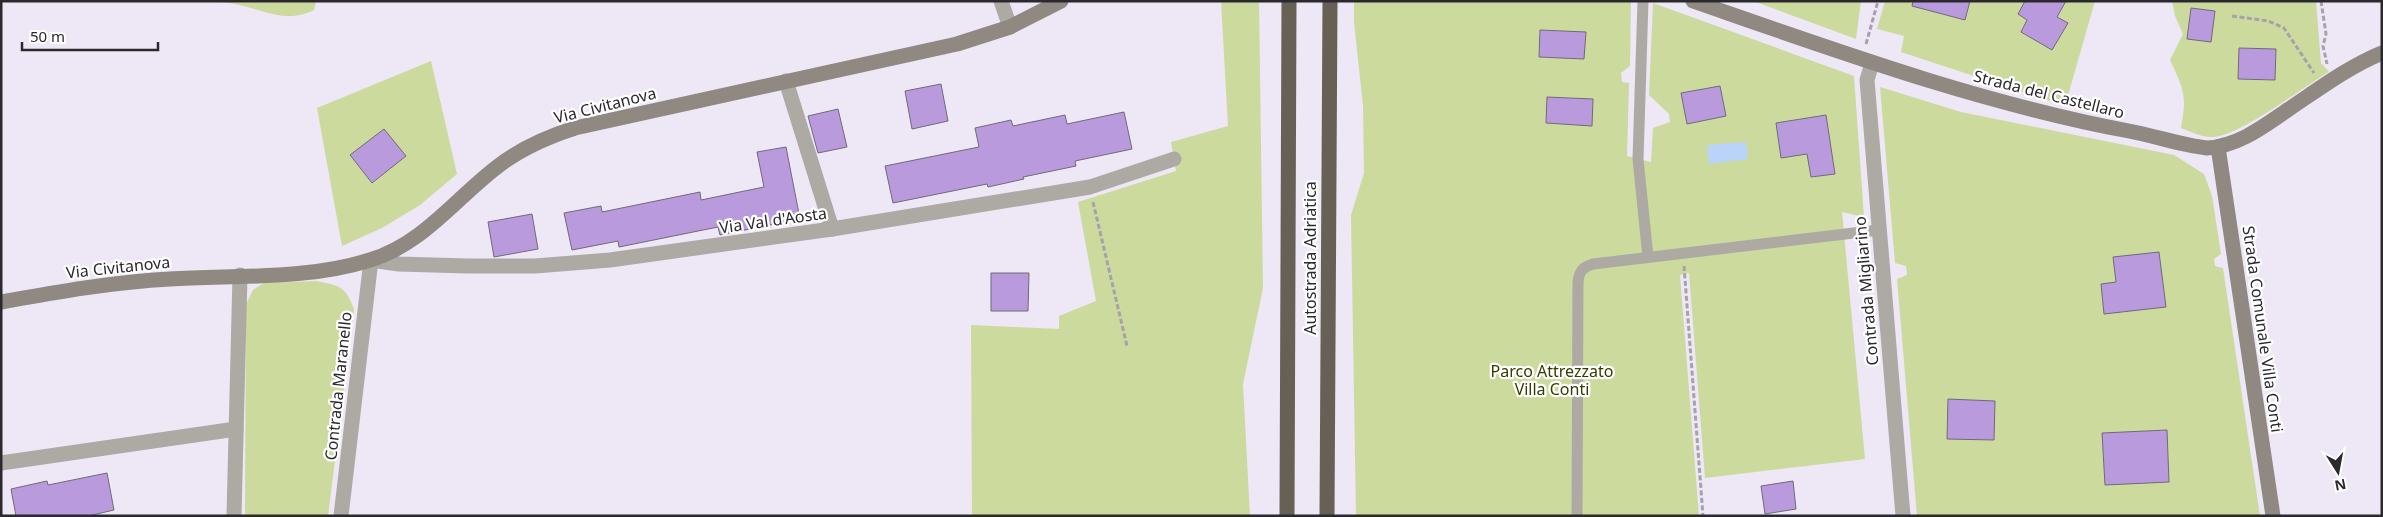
<svg xmlns="http://www.w3.org/2000/svg" width="2383" height="517" font-family="'Noto Sans',sans-serif">
  <style>
    .green { fill: #cdda9e; fill-rule: evenodd }
    .water { fill: #bad4f9 }
    .building { fill: #b99bdd; stroke: #6f6a77 }
    .lines { fill: none; stroke-linecap: round; stroke-linejoin: round }
    .path { stroke: #a6a1ad; stroke-width: 3; stroke-dasharray: 5 2.5; stroke-linecap: butt }
    .lane { stroke: #ada9a3; stroke-width: 11 }
    .street { stroke: #ada9a3; stroke-width: 15 }
    .secondary { stroke: #8f8981; stroke-width: 15 }
    .highway { stroke: #676054; stroke-width: 15 }
    .labels { text-anchor: middle; dominant-baseline: central; stroke-width: 4.5; stroke-linejoin: round; paint-order: stroke }
    .street-label { font-size: 16px; fill: #2b282e; stroke: #fff }
    .park-label { font-size: 16px; fill: #343c01; stroke: #fff }
  </style>
  <rect width="100%" height="100%" fill="#ede7f6"/>
  <g class="green">
    <path d="M169,1H316L314,10C286,24 264,10 235,4C214,0 190,2 169,1Z"/>
    <path d="M1221,1H1259L1263,288L1243,384L1250,516H972L971,325L1059,329V316L1096,301L1078,202L1176,171L1171,142L1228,126Z"/>
    <path d="M1354,1H1631L1630,66L1621,73L1622,82L1629,83L1627,156L1651,162L1653,128L1670,122L1669,114L1649,95L1653,3L1854,76L1864,217L1842,212L1865,459L1705,478L1689,273L1680,275L1699,516H1356L1351,215L1364,173L1363,106L1354,22ZM1540,30L1585,32L1584,58L1539,57ZM1720,86L1726,116L1681,93ZM1547,97L1593,99L1591,125L1546,123ZM1826,115L1835,174L1811,177L1807,154L1781,158L1776,123Z"/>
    <path d="M1753,1H1861L1856,39L1756,2Z"/>
    <path d="M1885,1H1931L1929,10L1965,20L1970,1H2025L2018,14L2027,20L2021,32L2052,50L2067,23L2057,17L2064,5L2058,1H2095L2065,106L1901,52L1904,36L1877,29Z"/>
    <path d="M2172,1H2316L2321,63L2329,72C2301,88 2243,134 2214,137C2203,138 2192,132 2181,128C2187,95 2184,90 2170,60L2183,34L2175,16ZM2215,11L2211,41L2187,38ZM2239,48L2276,49L2275,80L2238,79Z"/>
    <path d="M431,61L457,174L420,205L382,228L342,246L317,108ZM384,129L406,156L372,183L350,156Z"/>
    <path d="M1880,87L1961,112L2174,155L2204,174L2212,196L2221,254L2214,259L2215,266L2223,268L2260,516H1917L1897,279L1907,275L1906,266L1895,263Z"/>
    <path d="M316,281C340,286 345,285 354,309L328,516H245L246,304L253,290L264,283Z"/>
  </g>
  <path class="water" d="M1746,142L1748,159L1709,164L1707,145Z"/>
  <g class="building">
    <path d="M1913,1H1970L1965,20L1912,6Z"/>
    <path d="M2025,1H2066L2057,17L2068,23L2052,50L2021,32L2027,20L2018,14Z"/>
    <path d="M2191,8L2215,11L2211,42L2187,39Z"/>
    <path d="M1540,30L1586,32L1584,59L1539,57Z"/>
    <path d="M2239,48L2276,49L2275,80L2238,79Z"/>
    <path d="M941,84L948,121L912,129L905,91Z"/>
    <path d="M1720,86L1726,116L1687,124L1681,93Z"/>
    <path d="M1547,97L1593,99L1592,126L1546,123Z"/>
    <path d="M838,109L847,147L818,153L808,116Z"/>
    <path d="M1124,112L1132,149L1075,161L1076,166L1023,177L1024,179L988,187L987,184L893,203L885,166L979,147L975,128L1011,120L1013,126L1065,115L1067,124Z"/>
    <path d="M1826,115L1835,174L1811,177L1807,154L1781,158L1776,123Z"/>
    <path d="M384,129L406,156L372,183L350,155Z"/>
    <path d="M786,147L800,219L720,235L718,227L619,247L618,241L572,250L564,213L601,206L602,212L700,192L701,200L764,187L757,152Z"/>
    <path d="M532,214L538,249L494,257L488,222Z"/>
    <path d="M2159,252L2166,307L2104,314L2101,284L2116,282L2113,257Z"/>
    <path d="M991,273H1029L1028,311H991Z"/>
    <path d="M1948,399L1995,401L1994,440L1947,439Z"/>
    <path d="M2167,430L2169,482L2105,485L2102,433Z"/>
    <path d="M107,473L114,510L88,516H16L11,489L47,481L48,485Z"/>
    <path d="M1793,481L1796,509L1765,514L1761,486Z"/>
  </g>
  <g class="lines">
    <g class="path">
      <path d="M2321,1L2326,34L2323,46L2327,64"/>
      <path d="M2232,16L2268,21L2284,28L2314,73"/>
      <path d="M1866,44L1878,1"/>
      <path d="M1093,202L1127,346"/>
      <path d="M1684,266L1703,516"/>
    </g>
    <g class="lane">
      <path d="M1643,1L1638,159L1648,257"/>
      <path d="M1577,516L1578,282C1579,271 1583,267 1593,264L1879,230"/>
    </g>
    <g class="street">
      <path d="M1001,1L1010,27"/>
      <path d="M1872,63L1867,80L1903,516"/>
      <path d="M786,81L832,229"/>
      <path d="M1,463L236,429"/>
      <path d="M234,516L240,275"/>
      <path d="M341,516L371,260L399,264L467,266H535L610,260L832,229L1090,187L1174,159"/>
    </g>
    <g class="secondary">
      <path d="M1693,1C1837,51 1980,103 2129,131C2155,136 2181,145 2207,148C2239,146 2264,126 2289,109C2319,89 2348,67 2382,53"/>
      <path d="M2218,147L2273,516"/>
      <path d="M1,302C57,292 113,282 170,279C235,275 307,280 370,260C423,244 455,199 497,167C521,148 547,137 575,128L957,44L1010,27L1061,1"/>
    </g>
    <g class="highway">
      <path d="M1287,516L1289,1"/>
      <path d="M1327,516L1330,1"/>
    </g>
  </g>
  <g class="labels">
    <g class="street-label">
      <text transform="translate(2049 94) rotate(14)">Strada del Castellaro</text>
      <text transform="translate(605 105) rotate(-14)">Via Civitanova</text>
      <text transform="translate(773 220) rotate(-8)">Via Val d'Aosta</text>
      <text transform="translate(1310 258) rotate(-90)">Autostrada Adriatica</text>
      <text transform="translate(118 267) rotate(-6)">Via Civitanova</text>
      <text transform="translate(1866 291) rotate(-95)">Contrada Migliarino</text>
      <text transform="translate(2263 329) rotate(82)">Strada Comunale Villa Conti</text>
      <text transform="translate(338 386) rotate(-84)">Contrada Maranello</text>
    </g>
    <g class="park-label">
      <text x="1552" y="371">Parco Attrezzato<tspan x="1552" dy="18">Villa Conti</tspan></text>
    </g>
  </g>
  <rect width="2383" height="517" fill="none" stroke="#2b282e" stroke-width="5"/>
  <g transform="translate(2338 472) rotate(169)" stroke="#ffffff" stroke-width="4" paint-order="stroke">
  <path d="M0-4L9 19L0 12L-9 19Z" fill="#2b282e"/>
  <text y="-8" font-size="14" font-weight="bold" text-anchor="middle" fill="#2b282e">N</text>
  </g>
  <path d="M22 42v8h136v-8" fill="none" stroke="#2b282e" stroke-width="2.5"/>
  <text x="30" y="42" font-size="15" fill="#2b282e" stroke="#ffffff" stroke-width="4" paint-order="stroke">50 m</text>
</svg>
